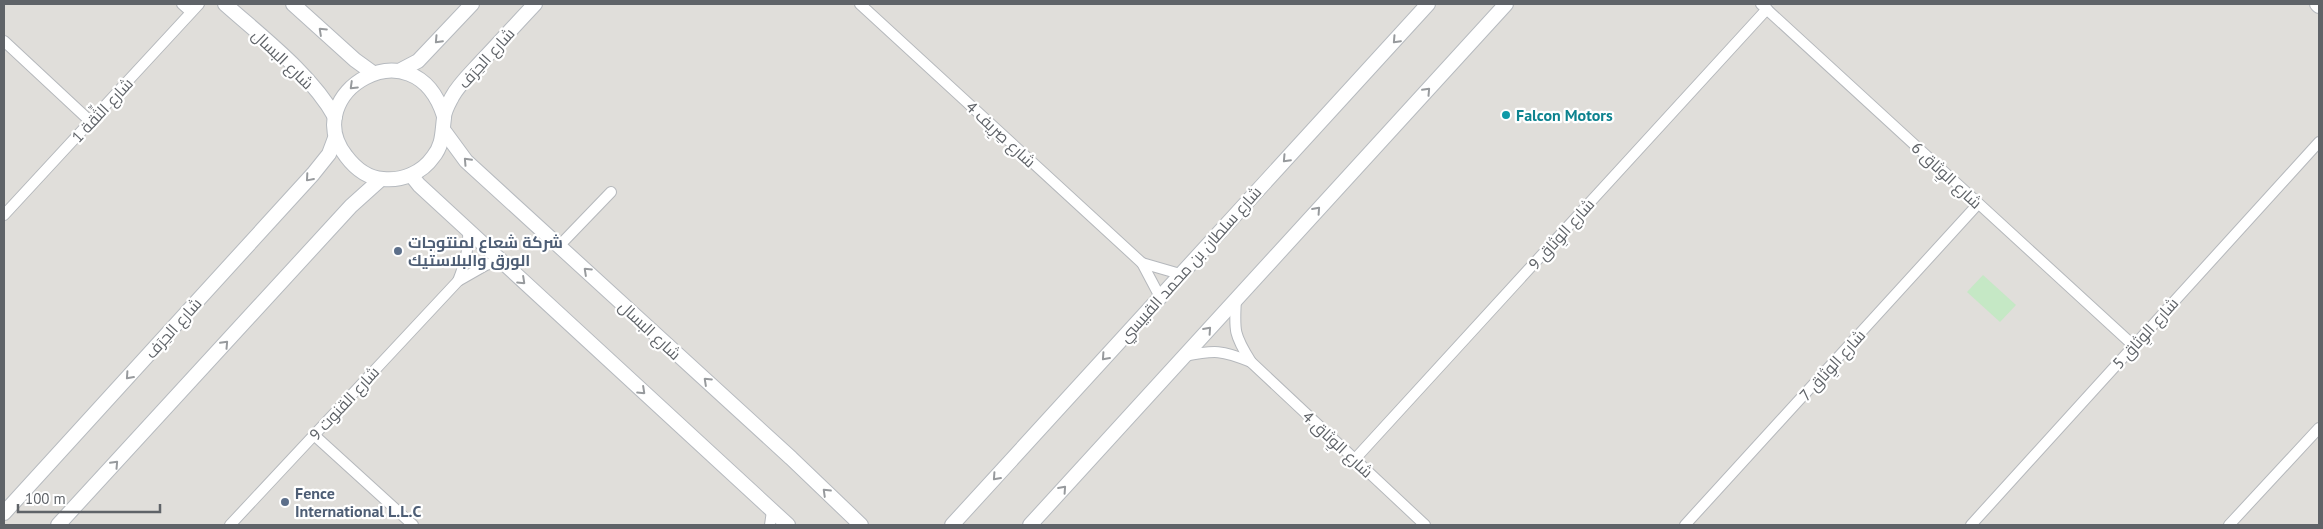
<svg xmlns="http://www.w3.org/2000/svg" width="2323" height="529" font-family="'PT Sans',Cairo,sans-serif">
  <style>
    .industrial { fill: #e0deda }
    .green { fill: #c5e8c5 }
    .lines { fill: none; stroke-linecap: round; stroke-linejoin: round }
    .street-casing { stroke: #b5b8bc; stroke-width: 12 }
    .secondary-casing { stroke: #b6babf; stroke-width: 16 }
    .street { stroke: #fff; stroke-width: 10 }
    .secondary { stroke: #fff; stroke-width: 14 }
    .oneway { stroke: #979a9d }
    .culture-dot { fill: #0f9aa8; stroke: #fff; stroke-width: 2 }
    .service-dot { fill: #5c6f8a; stroke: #fff; stroke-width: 2 }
    .labels { text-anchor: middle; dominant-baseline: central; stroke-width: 4.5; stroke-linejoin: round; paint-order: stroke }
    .street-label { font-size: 16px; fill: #5f6368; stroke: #fff }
    .culture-label { font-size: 16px; font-weight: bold; fill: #0d838f; stroke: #fff; text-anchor: start }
    .service-label { font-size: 16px; font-weight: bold; fill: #4e5e75; stroke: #fff; text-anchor: start }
  </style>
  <rect width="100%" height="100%" fill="#f1efe8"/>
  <rect class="industrial" x="4" y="4" width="2315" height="521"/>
  <path class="green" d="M1983,275L2016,305L2000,322L1967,292Z"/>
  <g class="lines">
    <g class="street-casing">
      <g id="street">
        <path d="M182,4L191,12"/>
        <path d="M860,4L1142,263L1160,297"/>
        <path d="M1761,4L2134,346"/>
        <path d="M4,41L91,122"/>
        <path d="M4,215L199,4"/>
        <path d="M559,246L611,192"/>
        <path d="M1142,263L1180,274"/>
        <path d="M458,281C465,263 469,249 468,231"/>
        <path d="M1236,299C1234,331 1234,335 1251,362L1425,525"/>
        <path d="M1184,356C1215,350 1222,350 1251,362"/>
        <path d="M314,435L413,525"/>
        <path d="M1355,459L1767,9"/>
        <path d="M230,525L458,281L486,265L500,260"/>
        <path d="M770,525L772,511"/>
        <path d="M1685,525L1978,204"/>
        <path d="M1971,525L2319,142"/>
        <path d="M2229,525L2319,428"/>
      </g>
    </g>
    <g class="secondary-casing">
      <g id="secondary">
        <path d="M225,4C262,37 311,74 335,117"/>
        <path d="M293,4L355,60L373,73"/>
        <path d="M2317,4L2319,6"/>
        <path d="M399,71L418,61L472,4"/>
        <path d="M444,116C414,22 297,94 346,156C355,168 368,178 383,179C402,181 422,173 433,157C443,145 442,133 444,118C444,111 449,103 452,97C459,84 471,73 481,62C499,43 517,23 535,4"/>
        <path d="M444,131L466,161L791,458L861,525"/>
        <path d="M411,175L419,185L788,525"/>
        <path d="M4,513L313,174L329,154L335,138"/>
        <path d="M58,525L351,206L381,179"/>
        <path d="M952,525L1428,4"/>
        <path d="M1030,525L1506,4"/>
      </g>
    </g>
    <use href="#street" class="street"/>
    <use href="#secondary" class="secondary"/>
  </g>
  <defs><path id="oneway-chevron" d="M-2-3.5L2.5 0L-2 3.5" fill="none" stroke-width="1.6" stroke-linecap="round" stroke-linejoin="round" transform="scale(1.25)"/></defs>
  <g class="oneway">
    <use href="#oneway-chevron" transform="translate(322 31) rotate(-137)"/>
    <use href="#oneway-chevron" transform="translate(438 40) rotate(133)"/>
    <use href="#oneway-chevron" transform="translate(1396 40) rotate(133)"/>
    <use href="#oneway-chevron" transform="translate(353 86) rotate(136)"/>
    <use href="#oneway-chevron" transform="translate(1427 91) rotate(-47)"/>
    <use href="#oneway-chevron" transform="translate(1286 159) rotate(133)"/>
    <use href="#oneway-chevron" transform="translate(467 161) rotate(-133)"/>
    <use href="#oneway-chevron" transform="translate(309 178) rotate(131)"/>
    <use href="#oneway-chevron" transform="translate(1317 210) rotate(-48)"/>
    <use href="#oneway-chevron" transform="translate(587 271) rotate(-137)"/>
    <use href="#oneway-chevron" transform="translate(522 281) rotate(43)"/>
    <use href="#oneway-chevron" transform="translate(1208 330) rotate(-48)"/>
    <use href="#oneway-chevron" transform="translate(225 344) rotate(-47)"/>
    <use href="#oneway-chevron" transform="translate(1105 357) rotate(132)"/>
    <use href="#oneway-chevron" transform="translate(129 376) rotate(132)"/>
    <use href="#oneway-chevron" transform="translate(707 381) rotate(-137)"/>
    <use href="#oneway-chevron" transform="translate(642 391) rotate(43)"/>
    <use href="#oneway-chevron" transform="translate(115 464) rotate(-47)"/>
    <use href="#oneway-chevron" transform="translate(996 477) rotate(132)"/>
    <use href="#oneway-chevron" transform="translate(1063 489) rotate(-48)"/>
    <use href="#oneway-chevron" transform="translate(826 492) rotate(-136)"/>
  </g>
  <circle class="culture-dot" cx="1506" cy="115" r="5"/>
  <g class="service-dot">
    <circle cx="398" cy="251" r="5"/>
    <circle cx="285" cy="502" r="5"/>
  </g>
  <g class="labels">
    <g class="street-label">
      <text transform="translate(486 58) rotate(-48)">شارع الحِرَف</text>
      <text transform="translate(283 59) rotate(44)">شارع البسال</text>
      <text transform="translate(102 110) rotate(-47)">شارع الثِّقة 1</text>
      <text transform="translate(1001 134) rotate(43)">شارع صِرِيف 4</text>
      <text transform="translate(1947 175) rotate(43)">شارع الوِثاق 6</text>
      <text transform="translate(1561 234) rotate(-48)">شارع الوِثاق 9</text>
      <text transform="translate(1190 264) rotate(-48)">شارع سلطان بن محمد القبيسي</text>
      <text transform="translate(173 328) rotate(-48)">شارع الحِرَف</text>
      <text transform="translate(650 330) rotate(43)">شارع البسال</text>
      <text transform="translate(2145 333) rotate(-48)">شارع الوِثاق 5</text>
      <text transform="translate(1832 365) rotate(-48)">شارع الوِثاق 7</text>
      <text transform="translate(344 403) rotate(-47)">شارع القنوت 9</text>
      <text transform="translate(1338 444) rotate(43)">شارع الوِثاق 4</text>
    </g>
    <g class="culture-label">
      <text x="1516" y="115">Falcon Motors</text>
    </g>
    <g class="service-label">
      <text x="408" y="242">شركة شعاع لمنتوجات<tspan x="408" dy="18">الورق والبلاستيك</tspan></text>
      <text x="295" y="493">Fence<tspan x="295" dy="18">International L.L.C</tspan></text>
    </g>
  </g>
  <rect width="2323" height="529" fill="none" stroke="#5f6368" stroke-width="10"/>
  <path d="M18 504v8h142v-8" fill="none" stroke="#5f6368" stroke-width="2.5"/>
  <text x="25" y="504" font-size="15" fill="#5f6368" stroke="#ffffff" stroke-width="4" paint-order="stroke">100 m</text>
</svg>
